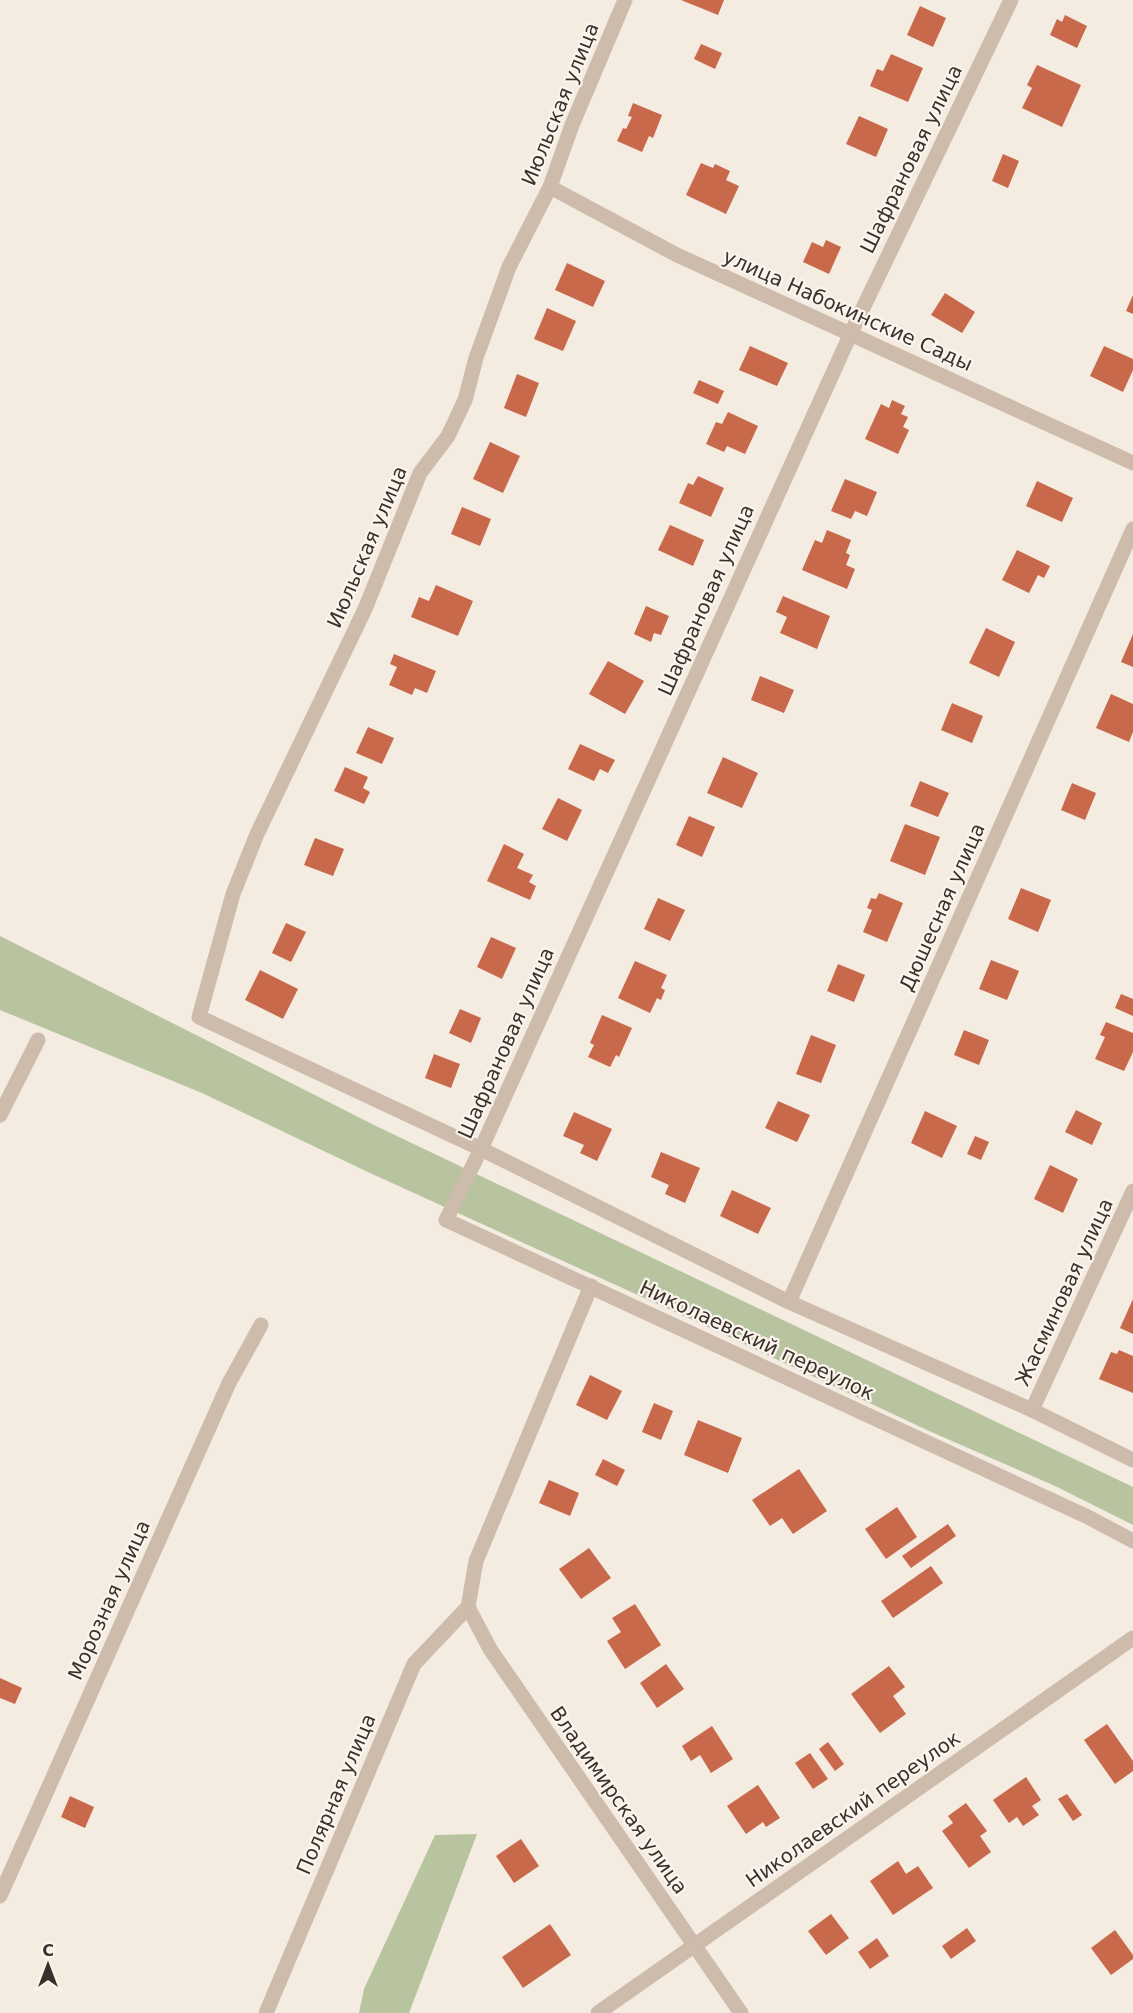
<svg xmlns="http://www.w3.org/2000/svg" width="1133" height="2013" font-family="'DejaVu Sans',sans-serif">
  <style>
    .green { fill: #b8c4a0 }
    .building { fill: #c8694b }
    .lines { fill: none; stroke-linecap: round; stroke-linejoin: round }
    .street { stroke: #cdbbac; stroke-width: 15 }
    .labels { text-anchor: middle; dominant-baseline: central; stroke-width: 4.5; stroke-linejoin: round; paint-order: stroke }
    .street-label { font-size: 20px; fill: #3b302b; stroke: #fbf5ee }
  </style>
  <rect width="100%" height="100%" fill="#f4ebe1"/>
  <g class="green">
    <path d="M0,936L378,1127L1133,1487V1525L1053,1485L929,1431L697,1322L370,1173L202,1093L0,1010Z"/>
    <path d="M477,1834L409,2013H359L364,1989L435,1835Z"/>
  </g>
  <g class="building">
    <path d="M681,0H724L718,15Z"/>
    <path d="M920,6L946,18L933,47L907,35Z"/>
    <path d="M1065,15L1087,26L1077,48L1050,35L1057,19L1062,22Z"/>
    <path d="M701,44L722,53L715,69L694,59Z"/>
    <path d="M891,54L923,68L908,102L870,86L877,69L883,71Z"/>
    <path d="M1037,65L1081,85L1062,127L1022,108L1032,88L1027,85Z"/>
    <path d="M633,103L662,115L653,138L649,136L642,152L617,141L623,128L626,129L632,117L628,116Z"/>
    <path d="M859,116L888,129L876,157L846,144Z"/>
    <path d="M1003,154L1019,161L1008,188L992,181Z"/>
    <path d="M701,163L713,168L715,164L730,171L726,180L739,186L726,214L686,195Z"/>
    <path d="M826,240L841,247L829,274L803,262L812,242L823,247Z"/>
    <path d="M567,263L605,281L593,307L555,290Z"/>
    <path d="M945,293L975,312L962,333L931,315Z"/>
    <path d="M1133,295V314L1126,311Z"/>
    <path d="M547,308L576,321L563,351L534,339Z"/>
    <path d="M750,346L788,363L777,386L739,370Z"/>
    <path d="M1104,346L1133,359V370L1123,392L1090,376Z"/>
    <path d="M517,374L539,383L526,417L504,408Z"/>
    <path d="M699,380L724,391L718,404L693,393Z"/>
    <path d="M892,400L905,406L901,414L908,417L903,427L909,430L898,454L865,439L881,404L889,408Z"/>
    <path d="M728,412L758,426L745,454L727,446L724,452L706,444L716,422L722,424Z"/>
    <path d="M490,442L520,456L503,493L473,479Z"/>
    <path d="M698,476L724,488L711,517L679,503L688,483L693,485Z"/>
    <path d="M845,479L877,492L867,516L855,511L851,519L831,511Z"/>
    <path d="M1037,481L1073,498L1062,522L1026,506Z"/>
    <path d="M462,507L491,519L480,546L451,534Z"/>
    <path d="M670,525L704,540L693,566L658,550Z"/>
    <path d="M827,530L851,540L846,553L850,555L846,565L855,569L847,589L802,570L815,540L822,543Z"/>
    <path d="M1017,550L1050,566L1044,578L1038,575L1029,593L1002,580Z"/>
    <path d="M436,585L473,601L458,636L411,617L419,597L429,601Z"/>
    <path d="M783,596L830,616L817,649L780,633L787,617L776,612Z"/>
    <path d="M646,606L669,616L661,635L654,633L651,642L634,634Z"/>
    <path d="M986,628L1015,642L999,677L969,663Z"/>
    <path d="M1133,634V667L1121,662Z"/>
    <path d="M394,654L436,671L427,693L415,688L412,695L389,685L397,667L390,664Z"/>
    <path d="M608,661L644,681L625,714L589,694Z"/>
    <path d="M760,676L794,690L784,713L751,700Z"/>
    <path d="M1111,694L1133,704V732L1129,742L1096,728Z"/>
    <path d="M952,703L983,716L972,743L941,730Z"/>
    <path d="M368,727L394,738L382,764L356,753Z"/>
    <path d="M580,744L615,760L608,773L600,769L594,781L568,769Z"/>
    <path d="M723,757L758,773L742,808L707,793Z"/>
    <path d="M345,767L368,777L363,788L370,792L364,804L334,791Z"/>
    <path d="M920,781L949,793L938,817L910,806Z"/>
    <path d="M1072,783L1096,793L1085,820L1061,810Z"/>
    <path d="M558,798L582,810L567,841L542,829Z"/>
    <path d="M689,816L715,827L702,857L676,845Z"/>
    <path d="M905,824L940,837L925,875L890,861Z"/>
    <path d="M315,838L344,849L333,876L304,865Z"/>
    <path d="M504,844L524,854L517,868L533,875L529,882L536,886L530,900L487,881Z"/>
    <path d="M1021,888L1051,900L1038,932L1008,919Z"/>
    <path d="M879,893L903,903L887,942L863,932L872,910L867,908L871,898L876,899Z"/>
    <path d="M658,898L685,910L670,941L644,929Z"/>
    <path d="M286,923L306,932L291,962L272,953Z"/>
    <path d="M491,937L516,948L502,979L477,967Z"/>
    <path d="M991,960L1019,971L1007,1000L979,989Z"/>
    <path d="M635,961L667,975L661,988L665,990L661,1000L657,998L650,1013L618,998Z"/>
    <path d="M838,964L865,975L854,1002L827,991Z"/>
    <path d="M260,970L298,989L283,1019L245,1000Z"/>
    <path d="M1121,994L1133,999V1016L1115,1008Z"/>
    <path d="M460,1009L481,1018L471,1043L449,1033Z"/>
    <path d="M602,1015L632,1028L619,1057L616,1055L610,1067L588,1057L594,1045L590,1043Z"/>
    <path d="M1106,1022L1133,1033V1052L1124,1071L1095,1059L1105,1037L1100,1035Z"/>
    <path d="M964,1030L989,1040L979,1065L954,1055Z"/>
    <path d="M811,1035L836,1045L821,1083L796,1074Z"/>
    <path d="M434,1054L460,1064L451,1088L425,1078Z"/>
    <path d="M778,1101L810,1115L797,1142L765,1128Z"/>
    <path d="M1076,1110L1102,1123L1092,1145L1065,1132Z"/>
    <path d="M925,1111L957,1126L942,1158L911,1143Z"/>
    <path d="M574,1112L612,1129L597,1161L580,1153L584,1145L563,1136Z"/>
    <path d="M975,1136L989,1142L981,1160L967,1154Z"/>
    <path d="M661,1152L700,1168L685,1203L665,1194L669,1185L651,1177Z"/>
    <path d="M1050,1165L1078,1179L1063,1213L1034,1199Z"/>
    <path d="M732,1190L771,1208L758,1234L720,1216Z"/>
    <path d="M1133,1299V1334L1120,1328Z"/>
    <path d="M1119,1350L1133,1356V1393L1099,1379L1111,1352L1117,1354Z"/>
    <path d="M590,1375L622,1391L607,1420L576,1405Z"/>
    <path d="M654,1403L673,1411L661,1440L642,1432Z"/>
    <path d="M698,1420L742,1438L728,1473L684,1455Z"/>
    <path d="M603,1459L625,1470L617,1486L595,1475Z"/>
    <path d="M799,1469L827,1511L793,1534L782,1518L770,1526L752,1500Z"/>
    <path d="M549,1480L579,1493L570,1516L539,1503Z"/>
    <path d="M897,1507L917,1537L886,1559L865,1529Z"/>
    <path d="M948,1524L956,1536L911,1568L902,1556Z"/>
    <path d="M589,1548L611,1578L581,1599L559,1569Z"/>
    <path d="M931,1566L943,1583L893,1618L881,1601Z"/>
    <path d="M635,1604L661,1645L625,1669L607,1641L621,1632L612,1618Z"/>
    <path d="M666,1664L684,1689L657,1708L640,1683Z"/>
    <path d="M889,1666L905,1687L893,1696L906,1714L880,1733L851,1694Z"/>
    <path d="M0,1678L22,1688L15,1704L0,1698Z"/>
    <path d="M1107,1724L1133,1761V1771L1115,1784L1084,1740Z"/>
    <path d="M712,1726L733,1759L711,1773L700,1755L691,1761L682,1746Z"/>
    <path d="M828,1742L844,1764L835,1771L819,1749Z"/>
    <path d="M810,1753L828,1779L813,1789L795,1763Z"/>
    <path d="M1026,1777L1041,1800L1032,1806L1039,1815L1023,1826L1017,1817L1009,1823L993,1800Z"/>
    <path d="M758,1785L780,1818L766,1827L763,1822L746,1834L727,1806Z"/>
    <path d="M1067,1794L1082,1815L1073,1821L1058,1799Z"/>
    <path d="M70,1796L94,1807L85,1828L61,1817Z"/>
    <path d="M966,1803L987,1831L980,1836L991,1852L969,1868L942,1831L953,1823L948,1816Z"/>
    <path d="M521,1839L539,1866L514,1883L496,1856Z"/>
    <path d="M898,1861L906,1874L918,1866L933,1888L893,1915L870,1881Z"/>
    <path d="M831,1914L849,1938L826,1955L808,1931Z"/>
    <path d="M550,1924L571,1955L523,1988L502,1957Z"/>
    <path d="M967,1928L976,1941L951,1959L942,1946Z"/>
    <path d="M1115,1930L1133,1955V1959L1111,1975L1091,1948Z"/>
    <path d="M877,1938L889,1956L870,1969L858,1952Z"/>
  </g>
  <g class="lines">
    <g class="street">
      <path d="M625,0L572,125L550,187L509,267L476,358L465,400L448,436L420,473L365,609L257,834L233,894L199,1017L481,1149L789,1302L1032,1410L1133,1460"/>
      <path d="M1011,0L851,333L481,1149L446,1220L1088,1517L1133,1541"/>
      <path d="M550,187L677,255L1133,463"/>
      <path d="M0,1115L38,1040"/>
      <path d="M789,1302L1133,529"/>
      <path d="M1032,1410L1133,1191"/>
      <path d="M468,1607L490,1649L741,2013"/>
      <path d="M468,1607L476,1561L591,1286"/>
      <path d="M0,1896L229,1383L261,1325"/>
      <path d="M266,2013L414,1664L468,1607"/>
      <path d="M598,2013L1133,1638"/>
    </g>
  </g>
  <g class="labels">
    <g class="street-label">
      <text transform="translate(560 104) rotate(-68)">Июльская улица</text>
      <text transform="translate(911 159) rotate(-64)">Шафрановая улица</text>
      <text transform="translate(848 310) rotate(24)">улица Набокинские Сады</text>
      <text transform="translate(367 547) rotate(-67)">Июльская улица</text>
      <text transform="translate(706 600) rotate(-66)">Шафрановая улица</text>
      <text transform="translate(942 907) rotate(-66)">Дюшесная улица</text>
      <text transform="translate(506 1043) rotate(-66)">Шафрановая улица</text>
      <text transform="translate(1064 1292) rotate(-65)">Жасминовая улица</text>
      <text transform="translate(757 1340) rotate(25)">Николаевский переулок</text>
      <text transform="translate(109 1600) rotate(-66)">Морозная улица</text>
      <text transform="translate(336 1794) rotate(-67)">Полярная улица</text>
      <text transform="translate(619 1800) rotate(55)">Владимирская улица</text>
      <text transform="translate(853 1809) rotate(-35)">Николаевский переулок</text>
    </g>
  </g>
  <g transform="translate(48 1965)" stroke="#fbf5ee" stroke-width="4.5" paint-order="stroke">
  <path d="M0-4.5L10 22L0 15L-10 22Z" fill="#3b302b"/>
  <text y="-9" font-size="16" font-weight="bold" text-anchor="middle" fill="#3b302b">С</text>
  </g>
</svg>
